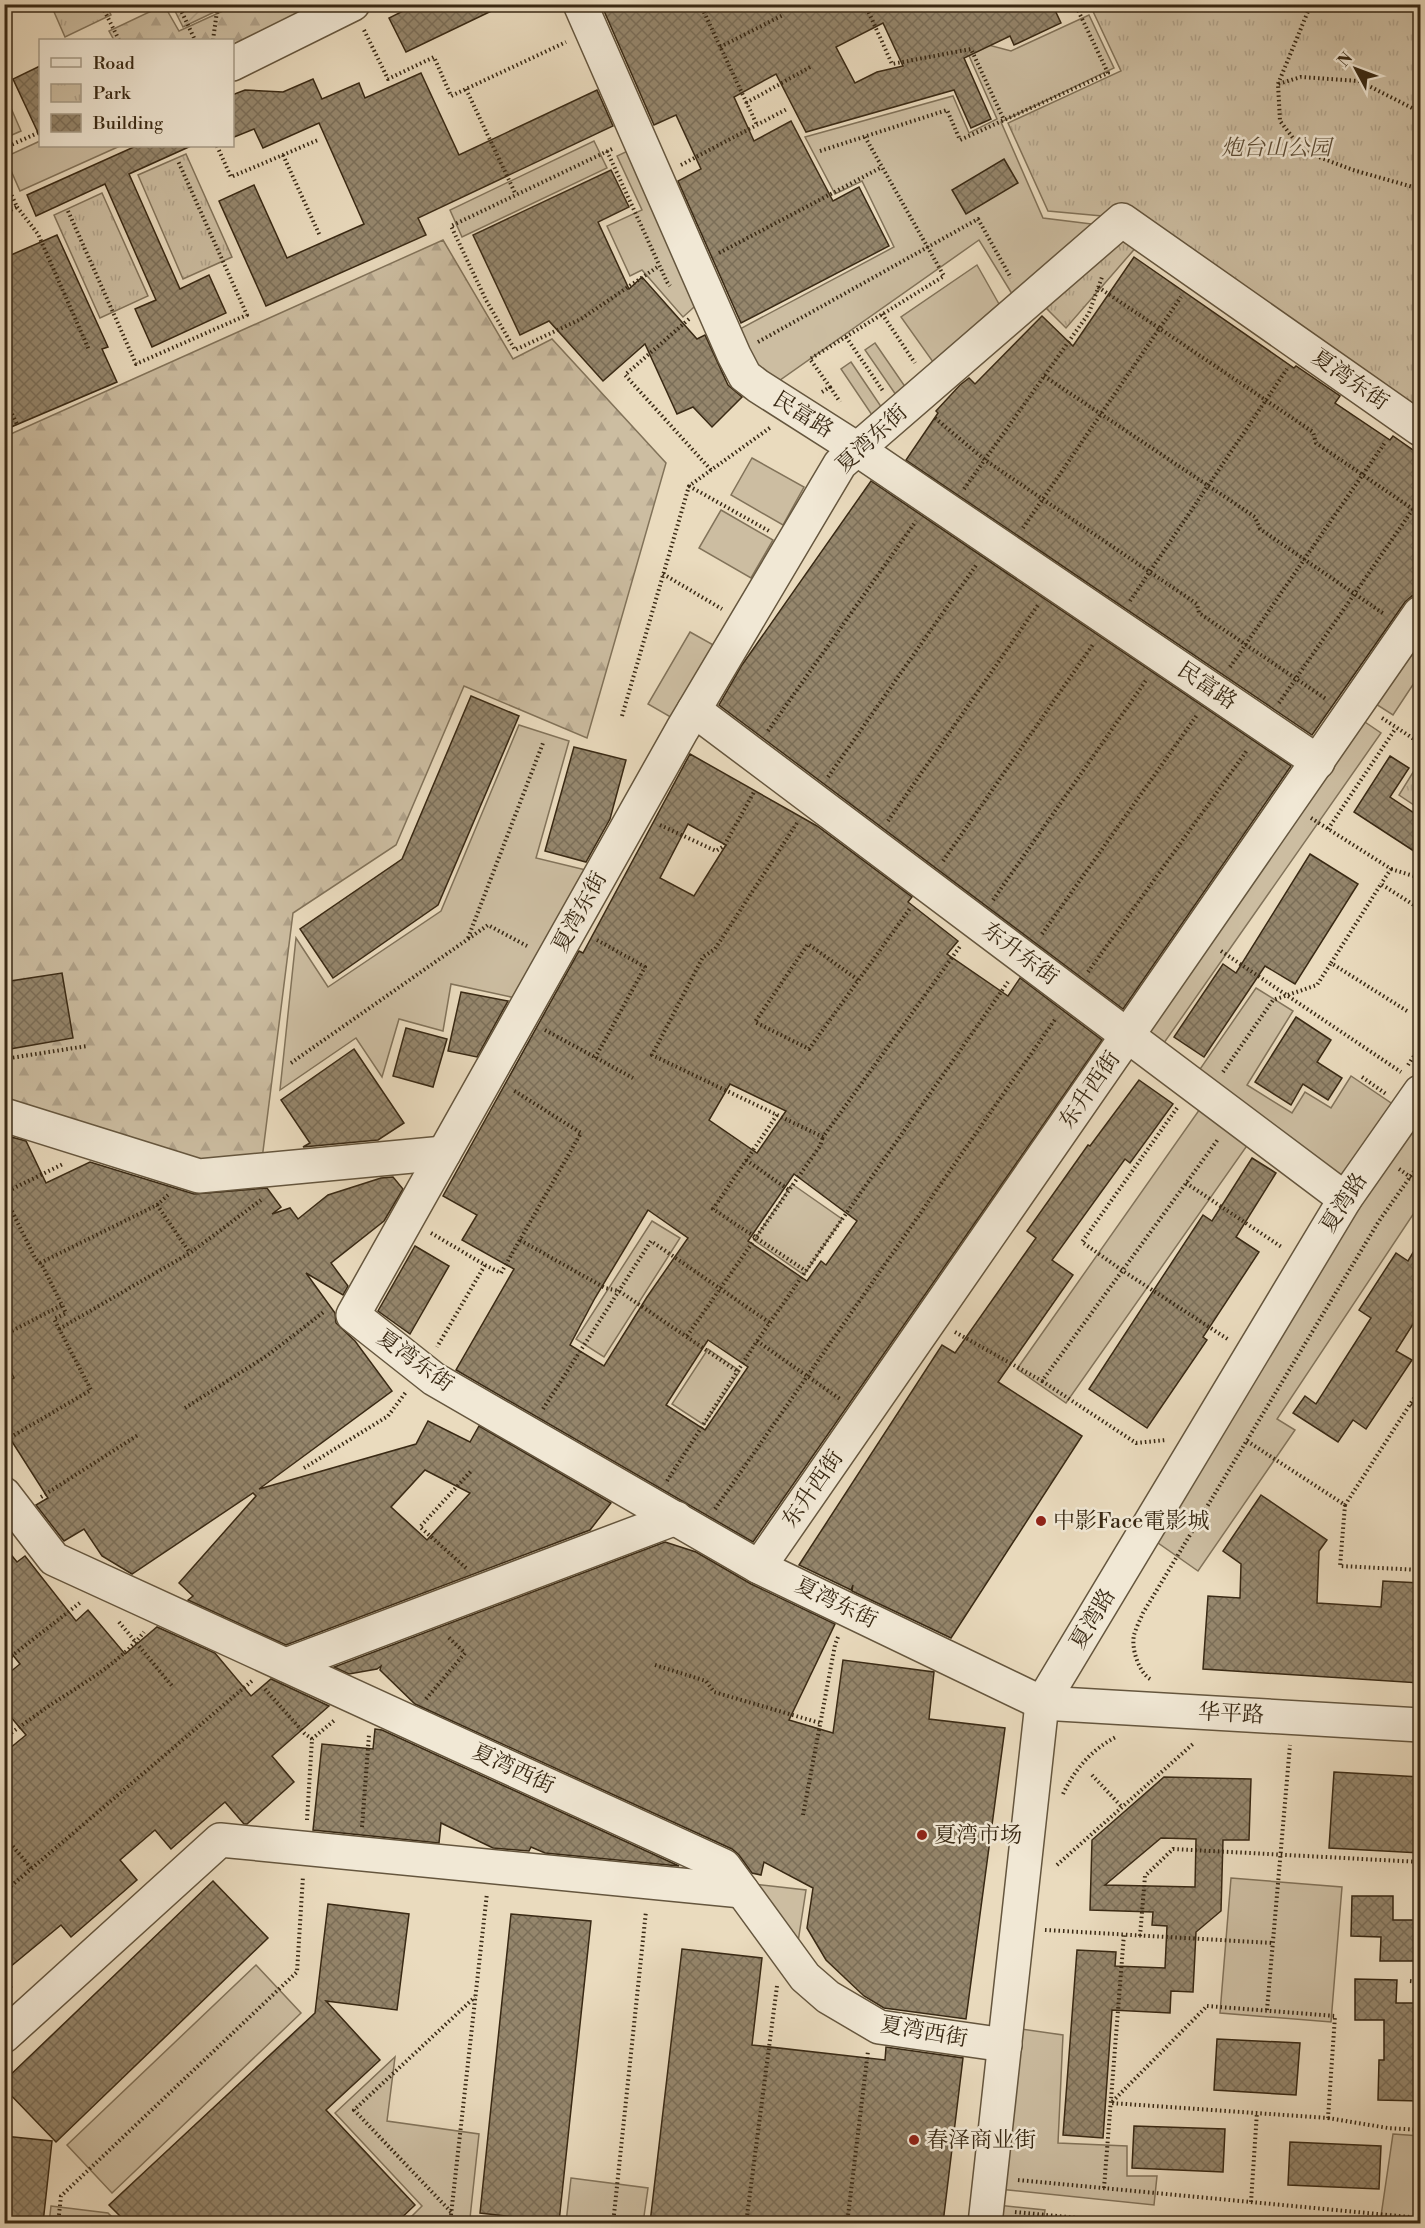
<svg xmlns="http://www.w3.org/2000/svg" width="1425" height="2228" font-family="'Libre Bodoni','Noto Serif SC',serif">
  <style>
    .grass { fill: #ccbda1; stroke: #82735a; stroke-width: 1.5 }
    .forest { fill: url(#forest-firs); stroke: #82735a; stroke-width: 1.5 }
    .park { fill: url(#park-tufts); stroke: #82735a; stroke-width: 1.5 }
    .garden { fill: url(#garden-furrows); stroke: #82735a; stroke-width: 1.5 }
    .building { fill: url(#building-cross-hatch); stroke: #392914; stroke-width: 1.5; fill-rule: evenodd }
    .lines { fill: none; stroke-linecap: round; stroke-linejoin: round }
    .minor-casing { stroke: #65563e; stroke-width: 36 }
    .path { stroke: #392914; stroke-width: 4; stroke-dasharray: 1.5 3; stroke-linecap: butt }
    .minor { stroke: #f1e8d5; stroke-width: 33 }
    .poi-dot { fill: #8f2418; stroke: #f1e8d5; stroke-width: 2 }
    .labels { text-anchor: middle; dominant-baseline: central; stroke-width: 5; stroke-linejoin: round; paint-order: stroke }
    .park-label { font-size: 22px; font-style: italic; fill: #5e4e37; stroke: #f1e8d5 }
    .street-label { font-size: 22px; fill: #392914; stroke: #f1e8d5 }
    .poi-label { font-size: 22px; fill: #392914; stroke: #f1e8d5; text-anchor: start }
  </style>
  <defs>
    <pattern id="forest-firs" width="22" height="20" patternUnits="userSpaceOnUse" patternTransform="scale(1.5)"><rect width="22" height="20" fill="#ccbda1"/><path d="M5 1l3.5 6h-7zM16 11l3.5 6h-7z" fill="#b0a28a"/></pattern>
    <pattern id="park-tufts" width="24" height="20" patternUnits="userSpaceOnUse" patternTransform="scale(1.5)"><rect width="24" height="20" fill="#ccbda1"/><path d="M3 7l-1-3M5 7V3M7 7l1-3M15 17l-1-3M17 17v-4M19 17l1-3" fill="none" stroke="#b0a28a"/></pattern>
    <pattern id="garden-furrows" width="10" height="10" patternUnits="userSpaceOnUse" patternTransform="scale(1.5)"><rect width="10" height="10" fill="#ccbda1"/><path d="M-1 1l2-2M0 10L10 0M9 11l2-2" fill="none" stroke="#b0a28a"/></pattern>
    <pattern id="building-cross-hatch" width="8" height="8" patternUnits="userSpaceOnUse" patternTransform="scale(1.5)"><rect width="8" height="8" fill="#95866c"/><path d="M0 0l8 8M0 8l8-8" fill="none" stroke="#7b6e58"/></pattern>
  </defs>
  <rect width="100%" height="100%" fill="#eadbbe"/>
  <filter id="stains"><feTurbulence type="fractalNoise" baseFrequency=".00333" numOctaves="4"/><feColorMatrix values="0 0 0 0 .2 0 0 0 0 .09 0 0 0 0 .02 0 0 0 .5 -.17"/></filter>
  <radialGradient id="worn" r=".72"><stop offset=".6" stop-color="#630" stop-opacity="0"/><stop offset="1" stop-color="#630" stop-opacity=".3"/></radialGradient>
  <g class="grass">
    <path d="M1089,15L1114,68L1001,122L1043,218L1108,226L1017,302L979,240L773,385L752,364L738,330L894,247L862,181L835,194L805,137L953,96L969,133L997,119L966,49L981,43L1011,51Z"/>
    <path d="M4,92L21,131L5,138H4Z"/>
    <path d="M40,141V146H120L20,191L5,157Z"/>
    <path d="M594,141L607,168L462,237L450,210Z"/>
    <path d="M634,148L704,298L683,317L642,270L630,276L607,226L642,210L617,156Z"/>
    <path d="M977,265L999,304L933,362L901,317Z"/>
    <path d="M875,343L906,388L896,395L865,350Z"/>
    <path d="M851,362L882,408L872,415L841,369Z"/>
    <path d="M752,458L804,487L783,525L731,495Z"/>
    <path d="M721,510L773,540L751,578L699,548Z"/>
    <path d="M1420,622V674L1393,715L1368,699Z"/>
    <path d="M690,632L717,647L674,719L648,704Z"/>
    <path d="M1359,718L1381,733L1159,1050L1137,1035Z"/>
    <path d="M519,725L569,741L536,858L590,871L520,999L451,984L443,1031L399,1019L382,1077L356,1038L280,1090L296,938L328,987L441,911Z"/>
    <path d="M1256,988L1293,1011L1247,1085L1292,1113L1305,1092L1331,1108L1351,1076L1400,1109L1346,1186L1198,1072Z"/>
    <path d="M1202,1106L1251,1140L1066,1403L1017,1369Z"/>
    <path d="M1420,1111V1204L1277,1419L1295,1430L1198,1571L1151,1538L1356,1202Z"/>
    <path d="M792,1184L842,1219L804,1275L754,1240Z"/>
    <path d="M652,1221L680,1238L604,1357L576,1339Z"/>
    <path d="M708,1349L740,1371L704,1425L672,1404Z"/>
    <path d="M1231,1878L1342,1887L1331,2022L1220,2013Z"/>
    <path d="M745,1883L806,1890L796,1955Z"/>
    <path d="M256,1965L301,2013L112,2193L67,2145Z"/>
    <path d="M1015,2028L1063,2035L1058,2143L1127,2146V2176H1157L1154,2205L999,2189Z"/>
    <path d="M395,2057L387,2121L479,2134L470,2218L518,2223H405L422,2206L335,2113Z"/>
    <path d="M1393,2134L1420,2136V2220L1381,2216Z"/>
    <path d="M571,2178L648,2188L643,2223H566Z"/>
    <path d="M997,2205L1045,2210L1043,2223L995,2224Z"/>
    <path d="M51,2206L108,2213L118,2223H49Z"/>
  </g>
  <g class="forest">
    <path d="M164,5L179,31L236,5H335L233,54L232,40H114L109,31Z"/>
    <path d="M443,240L513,359L552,339L666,463L587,738L464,686L396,845L293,913L261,1167L199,1174L5,1113L4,437Z"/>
  </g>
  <g class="park">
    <path d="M51,5H106L111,15L65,37Z"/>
    <path d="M1090,5H1420V426L1124,218L1048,211L1008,123L1121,71Z"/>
    <path d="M186,154L232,257L183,279L138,175Z"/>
    <path d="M102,193L148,296L100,318L54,215Z"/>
    <path d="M1123,231L1138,245L1066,328L1038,300Z"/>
    <path d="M1420,761V809L1399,795Z"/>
  </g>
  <path class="garden" d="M172,5H229L183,27Z"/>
  <g class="building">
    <path d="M417,4H506L406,52L389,18Z"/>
    <path d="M601,4H1052L1061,23L1014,45L1010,36L964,58L991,119L971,128L954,90L806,132L776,74L734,97L754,141L791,121L833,201L859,187L889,246L741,323L678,181L701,169L676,115L654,125ZM883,23L903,66L877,72L855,83L836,47Z"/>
    <path d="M40,66V137L13,79Z"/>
    <path d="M421,73L459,155L597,90L613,126L418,218L426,235L266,306L219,201L254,185L287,258L364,224L319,123L263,148L254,129L232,138V95L245,90L283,92L313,79L322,99L359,83L365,98Z"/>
    <path d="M136,146H191L129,174L180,289L209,275L226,313L152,347L135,309L156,300L105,184L36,216L27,195Z"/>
    <path d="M1004,159L1018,183L966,214L952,190Z"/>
    <path d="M611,170L629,207L598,222L629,289L642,277L697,339L705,335L728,385L742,397L712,427L693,407L677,414L645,344L603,381L549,321L520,335L473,235Z"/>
    <path d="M57,235L108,347L102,349L117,382L4,430V258Z"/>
    <path d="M1134,257L1294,368L1296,366L1340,396L1335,403L1390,440L1393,436L1420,455V594L1412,596L1405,602L1312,735L906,460L938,413L936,411L960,385L969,378L975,384L1042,316L1073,346Z"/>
    <path d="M871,481L1291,766L1123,1009L719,705L742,665Z"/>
    <path d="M471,696L519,716L438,905L333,978L300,929L402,859Z"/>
    <path d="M574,747L626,760L610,819L586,862L545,851Z"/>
    <path d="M690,754L817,826L912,897L908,902L958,941L947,954L1008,996L1020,978L1102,1040L753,1542L456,1370L514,1269L462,1240L477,1215L443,1196L579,951L583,953ZM688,824L726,845L694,896L660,878ZM730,1084L786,1111L757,1153L709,1120ZM794,1174L857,1221L826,1265L821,1261L807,1281L748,1241ZM648,1210L688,1238L647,1297L604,1366L570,1345L595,1298ZM708,1340L748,1367L705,1430L666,1405Z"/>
    <path d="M1390,756L1409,768L1390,797L1420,817V855L1354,812Z"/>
    <path d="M1310,854L1358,884L1295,984L1265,966L1204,1057L1174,1037L1223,964L1236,973Z"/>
    <path d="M62,973L73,1038L4,1050V982Z"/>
    <path d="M461,992L508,1001L477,1057L448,1051Z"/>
    <path d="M1296,1017L1331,1040L1317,1062L1342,1078L1328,1100L1303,1084L1291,1105L1255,1082Z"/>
    <path d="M406,1028L447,1039L433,1087L393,1076Z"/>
    <path d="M354,1049L404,1123L378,1140L303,1147L310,1143L281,1100Z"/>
    <path d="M1139,1080L1173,1104L1130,1163L1125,1159L1052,1260L1073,1275L998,1382L1082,1436L951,1638L852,1591L853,1585L851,1590L799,1565L942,1345L955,1353L1036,1238L1027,1231L1088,1145L1090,1146Z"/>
    <path d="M11,1137L26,1141L46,1183L90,1162L194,1194L267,1188L281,1207L272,1214L290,1208L298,1219L328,1195L381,1178L393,1177L403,1189L384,1221L331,1263L348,1286L343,1295L306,1273L335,1313L336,1323L355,1341L392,1391L259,1489L416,1444L428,1421L470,1442L479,1426L611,1503L590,1530L286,1645L188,1600L193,1596L179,1583L256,1496L253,1493L132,1574L102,1556L84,1529L64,1541L36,1505L48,1498L4,1429V1383L14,1378L4,1358V1140ZM425,1470L470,1493L427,1540L391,1507Z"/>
    <path d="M1252,1158L1276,1173L1236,1237L1259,1252L1203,1337L1207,1340L1147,1428L1089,1389L1203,1215L1212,1221Z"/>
    <path d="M1420,1241V1313L1396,1351L1412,1360L1366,1429L1353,1420L1338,1442L1293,1413L1305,1396L1316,1404L1371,1318L1359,1310L1396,1253L1408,1261Z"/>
    <path d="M415,1246L449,1266L410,1334L378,1311Z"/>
    <path d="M1261,1495L1327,1540L1319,1551L1317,1603L1381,1607L1383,1581L1420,1583V1683L1203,1669L1208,1596L1240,1598L1241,1564L1223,1551Z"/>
    <path d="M665,1542L696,1552L751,1584L835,1624L789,1720L833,1733L843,1660L934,1672L929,1719L1005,1728L966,2019L884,2008L864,1996L826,1960L807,1928L813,1888L764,1862L761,1875L752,1873L739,1855L732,1849L415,1704L380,1670L381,1666L377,1669L349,1674L334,1667Z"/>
    <path d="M4,1546L17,1562L25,1556L76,1621L88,1610L125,1654L157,1627L215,1653L251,1696L271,1679L329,1706L272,1756L294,1782L247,1824H244L225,1802L171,1849L155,1830L120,1860L137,1880L71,1937L61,1925L4,1972V1753L26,1735L4,1709V1677L20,1664L4,1644Z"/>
    <path d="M375,1729L382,1730L679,1866L545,1853L531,1847L529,1851L493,1848L441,1823L439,1843L313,1830L322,1744L373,1749Z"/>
    <path d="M1334,1772L1420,1777V1853L1329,1848Z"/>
    <path d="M1164,1777L1251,1779L1249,1840H1223L1221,1911L1196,1932L1193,1992L1171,1991L1170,2013L1112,2010L1103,2138L1063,2135L1077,1950L1116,1952L1115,1966L1165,1968L1167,1926L1152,1925L1153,1912L1090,1910L1092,1840ZM1161,1838L1196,1839L1195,1887L1105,1885Z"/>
    <path d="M213,1881L268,1938L56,2142L4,2088V2081Z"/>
    <path d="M1352,1896H1393V1920H1420V1961H1380L1381,1937L1351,1936Z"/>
    <path d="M328,1904L409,1914L397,2010L326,2001L380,2060L326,2110L415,2205L396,2223H127L109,2205L315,2013Z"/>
    <path d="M511,1914L591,1921L559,2222L480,2213Z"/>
    <path d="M682,1949L762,1958L752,2045L885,2060L886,2047L963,2058L943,2223H650Z"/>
    <path d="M1355,1979L1397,1980L1396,2003H1420V2101L1378,2100L1379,2060H1384V2020H1355Z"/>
    <path d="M1217,2039L1300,2043L1296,2095L1214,2090Z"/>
    <path d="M1134,2126L1225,2129L1223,2172L1132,2168Z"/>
    <path d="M4,2136L52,2141L43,2223H4Z"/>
    <path d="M1290,2142L1381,2146L1379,2189L1288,2185Z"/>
  </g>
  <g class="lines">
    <g class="minor-casing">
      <g id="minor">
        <path d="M580,4L734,355L745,376L758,386L857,449L1318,762"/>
        <path d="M232,64L353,4"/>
        <path d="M1420,429L1122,220L840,464L682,730L353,1315L434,1379L759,1567L1042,1703L1420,1725"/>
        <path d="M694,710L1345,1199"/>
        <path d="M4,1115L199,1176L444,1153"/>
        <path d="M4,1494L54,1559L724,1866L805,1977L828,1997L879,2027L1005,2045"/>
        <path d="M759,1567L1420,613"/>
        <path d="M286,1665L676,1518"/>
        <path d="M4,2036L220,1840L742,1891"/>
        <path d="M985,2224L1042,1703L1345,1199L1420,1092"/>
      </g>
    </g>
    <g class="path">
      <path d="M178,4L195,40"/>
      <path d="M865,4L892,64L971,49L1004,120"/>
      <path d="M78,5L104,10L119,40"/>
      <path d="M702,8L757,125"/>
      <path d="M364,30L388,79L434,57L451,96L566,42"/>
      <path d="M213,40L218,4"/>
      <path d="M720,47L783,15"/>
      <path d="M1278,84L1311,4"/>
      <path d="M466,89L516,195"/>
      <path d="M746,103L812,66"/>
      <path d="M1420,112L1359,81L1301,77L1278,84L1280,121L1303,151L1353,170L1420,189"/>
      <path d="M217,146L231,177L318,140"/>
      <path d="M4,148L40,132"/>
      <path d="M612,149L451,226L486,300L515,350L581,319L659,266"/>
      <path d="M607,151L667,282L670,286"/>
      <path d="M820,151L947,110L960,140L1108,73L1075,4"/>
      <path d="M283,155L320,236"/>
      <path d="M681,165L787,109"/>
      <path d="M4,179L17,207L4,213"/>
      <path d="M17,207L38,234L89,350"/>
      <path d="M68,211L136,364L247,315L178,161"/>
      <path d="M719,253L882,167"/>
      <path d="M1098,287L1313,432L1316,443L1420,514"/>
      <path d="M882,314L915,363"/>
      <path d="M689,319L625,375L711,470"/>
      <path d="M846,337L883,391"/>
      <path d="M758,342L978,219L1011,278"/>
      <path d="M1044,376L1255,517L1260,529L1384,614"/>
      <path d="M830,387L840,402"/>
      <path d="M822,392L830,387L810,359L944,276L865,137"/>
      <path d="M4,398L17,424"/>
      <path d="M935,418L985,460L1197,604L1199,613L1326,699"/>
      <path d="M689,486L769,531"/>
      <path d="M964,489L1089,313L1102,277"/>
      <path d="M1023,528L1181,297"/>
      <path d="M663,574L722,609"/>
      <path d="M1130,601L1287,369"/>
      <path d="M1230,667L1386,441"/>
      <path d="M1279,703L1420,499"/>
      <path d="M622,716L689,486L771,427"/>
      <path d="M1382,718L1420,743"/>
      <path d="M768,731L916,521"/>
      <path d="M828,777L977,564"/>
      <path d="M1311,818L1391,869L1381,884"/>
      <path d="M888,821L1038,605"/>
      <path d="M797,823L715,949L703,957L652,1055L823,1137L961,945"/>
      <path d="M660,825L716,851L724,846L754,792"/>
      <path d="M1328,829L1396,728"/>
      <path d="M943,861L1094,643"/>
      <path d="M1391,869L1420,878"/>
      <path d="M993,900L1147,679"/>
      <path d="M1042,934L1197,715"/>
      <path d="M468,938L543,743"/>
      <path d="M1221,951L1401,1072"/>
      <path d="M1088,972L1248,749"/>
      <path d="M858,980L808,944L755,1022L809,1049L911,907"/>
      <path d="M1407,1011L1331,963L1381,884L1420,909"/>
      <path d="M545,1030L633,1078"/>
      <path d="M595,1058L645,967L597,940"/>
      <path d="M4,1059L87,1046"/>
      <path d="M291,1063L488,925L527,946"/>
      <path d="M1408,1065L1420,1047"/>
      <path d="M1223,1072L1273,1000L1317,985L1331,963"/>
      <path d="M1362,1077L1386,1094"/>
      <path d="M1177,1108L1082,1242L1123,1271L1229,1340"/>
      <path d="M777,1115L713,1209L806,1271"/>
      <path d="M746,1160L789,1190"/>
      <path d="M1399,1169L1420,1184"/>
      <path d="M1186,1183L1283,1248"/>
      <path d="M4,1193L63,1164"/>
      <path d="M4,1195L35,1258L43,1267L66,1313L54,1319L91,1390L4,1441"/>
      <path d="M157,1205L168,1195"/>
      <path d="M431,1233L485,1265L437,1347"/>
      <path d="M520,1240L605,1288L619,1291L737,1371"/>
      <path d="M40,1263L157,1205L190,1253"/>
      <path d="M485,1265L501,1273L581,1133L513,1090"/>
      <path d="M59,1329L190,1253L261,1200"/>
      <path d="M955,1332L1042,1381L1219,1138"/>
      <path d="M4,1335L62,1305"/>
      <path d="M687,1336L820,1146L823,1137"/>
      <path d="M757,1341L840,1399"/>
      <path d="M4,1377V1380"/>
      <path d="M1042,1381L1136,1443L1166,1440"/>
      <path d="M1411,1404L1420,1411"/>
      <path d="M185,1408L268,1355L325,1311"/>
      <path d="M543,1409L651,1241L770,1323"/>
      <path d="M1247,1441L1345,1505L1420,1389"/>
      <path d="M304,1468L388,1416L406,1392"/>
      <path d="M667,1481L757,1341L1008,982"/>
      <path d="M41,1497L138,1435"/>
      <path d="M1345,1505L1340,1566L1420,1570"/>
      <path d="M715,1509L1056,1018"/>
      <path d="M466,1568L420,1527L472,1470"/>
      <path d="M119,1622L172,1686"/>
      <path d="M4,1662L81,1602"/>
      <path d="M655,1665L706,1681L714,1692L820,1723"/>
      <path d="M1150,1679C1139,1672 1131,1649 1134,1635C1136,1628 1140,1620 1143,1613L1379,1221L1420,1163"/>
      <path d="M265,1689L304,1733L312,1739"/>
      <path d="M426,1699L465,1653L447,1636"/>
      <path d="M4,1738C18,1728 32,1718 46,1708C80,1685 118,1665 144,1632"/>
      <path d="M1092,1775L1122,1807"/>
      <path d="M1063,1794C1075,1769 1091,1750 1116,1737"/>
      <path d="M803,1815L835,1645L838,1637"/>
      <path d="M307,1820L312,1739L336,1719"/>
      <path d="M362,1827L369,1735"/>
      <path d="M4,1836L32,1869"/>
      <path d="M1057,1865L1193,1744"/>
      <path d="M4,1892L253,1680"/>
      <path d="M1045,1930L1272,1943"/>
      <path d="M1140,1936L1145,1876L1173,1849L1420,1862"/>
      <path d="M4,1981L12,1989"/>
      <path d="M1410,1981L1420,1982"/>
      <path d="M1207,2006L1335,2016L1328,2118L1111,2103Z"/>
      <path d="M1267,2010L1290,1745"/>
      <path d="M1328,2118L1388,2128L1420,2130"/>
      <path d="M1018,2180L1420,2218"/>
      <path d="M1104,2188L1124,1934"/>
      <path d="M1251,2202L1257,2112"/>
      <path d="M451,2212L354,2110L475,1997"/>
      <path d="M1015,2212L1141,2224"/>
      <path d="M58,2224L61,2196L297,1972L303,1876"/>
      <path d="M450,2224L487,1893"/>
      <path d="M613,2224L646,1911"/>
      <path d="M746,2224L777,1986"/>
      <path d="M847,2224L868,2051"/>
    </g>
    <use href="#minor" class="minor"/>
  </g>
  <g class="poi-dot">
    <circle cx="1041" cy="1521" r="6"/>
    <circle cx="922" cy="1835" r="6"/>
    <circle cx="914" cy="2140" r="6"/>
  </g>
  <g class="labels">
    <g class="park-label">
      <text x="1276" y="148">炮台山公园</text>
    </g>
    <g class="street-label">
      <text transform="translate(1350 380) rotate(35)">夏湾东街</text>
      <text transform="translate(803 415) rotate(32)">民富路</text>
      <text transform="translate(872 439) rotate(-43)">夏湾东街</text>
      <text transform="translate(1207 686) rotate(34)">民富路</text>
      <text transform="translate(580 912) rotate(-61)">夏湾东街</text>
      <text transform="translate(1020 954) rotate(37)">东升东街</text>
      <text transform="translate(1090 1090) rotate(-55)">东升西街</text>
      <text transform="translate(1344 1203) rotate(-57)">夏湾路</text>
      <text transform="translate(415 1361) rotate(36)">夏湾东街</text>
      <text transform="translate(813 1489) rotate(-55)">东升西街</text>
      <text transform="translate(836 1603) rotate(26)">夏湾东街</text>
      <text transform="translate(1093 1619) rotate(-59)">夏湾路</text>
      <text transform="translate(1231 1714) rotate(3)">华平路</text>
      <text transform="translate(513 1769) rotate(25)">夏湾西街</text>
      <text transform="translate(924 2032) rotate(10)">夏湾西街</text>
    </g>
    <g class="poi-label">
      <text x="1053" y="1521">中影Face電影城</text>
      <text x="934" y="1835">夏湾市场</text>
      <text x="926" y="2140">春泽商业街</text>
    </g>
  </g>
  <rect width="1425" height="2228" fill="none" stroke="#eadbbe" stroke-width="24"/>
  <rect x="6" y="6" width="1413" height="2216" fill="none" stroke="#392914" stroke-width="3"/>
  <rect x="12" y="12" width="1401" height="2204" fill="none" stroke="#392914" stroke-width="1.5"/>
  <rect x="39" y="39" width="195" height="108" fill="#f1e8d5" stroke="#a79c88" stroke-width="1.5"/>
  <rect x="51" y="58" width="30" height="9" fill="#f1e8d5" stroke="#a79c88" stroke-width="1.5"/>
  <text x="93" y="69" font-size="18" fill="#392914">Road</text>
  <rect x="51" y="84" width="30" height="18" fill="url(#park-tufts)" stroke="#a79c88" stroke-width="1.5"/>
  <text x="93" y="99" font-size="18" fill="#392914">Park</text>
  <rect x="51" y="114" width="30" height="18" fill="url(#building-cross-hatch)" stroke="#a79c88" stroke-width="1.5"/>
  <text x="93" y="129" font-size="18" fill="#392914">Building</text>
  <g transform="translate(1356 69) rotate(311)" stroke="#f1e8d5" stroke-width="4.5" paint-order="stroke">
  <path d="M0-4.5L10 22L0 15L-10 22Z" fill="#392914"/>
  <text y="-9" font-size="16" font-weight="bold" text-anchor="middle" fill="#392914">N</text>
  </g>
  <rect width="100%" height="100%" filter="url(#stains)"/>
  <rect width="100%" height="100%" fill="url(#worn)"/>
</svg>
